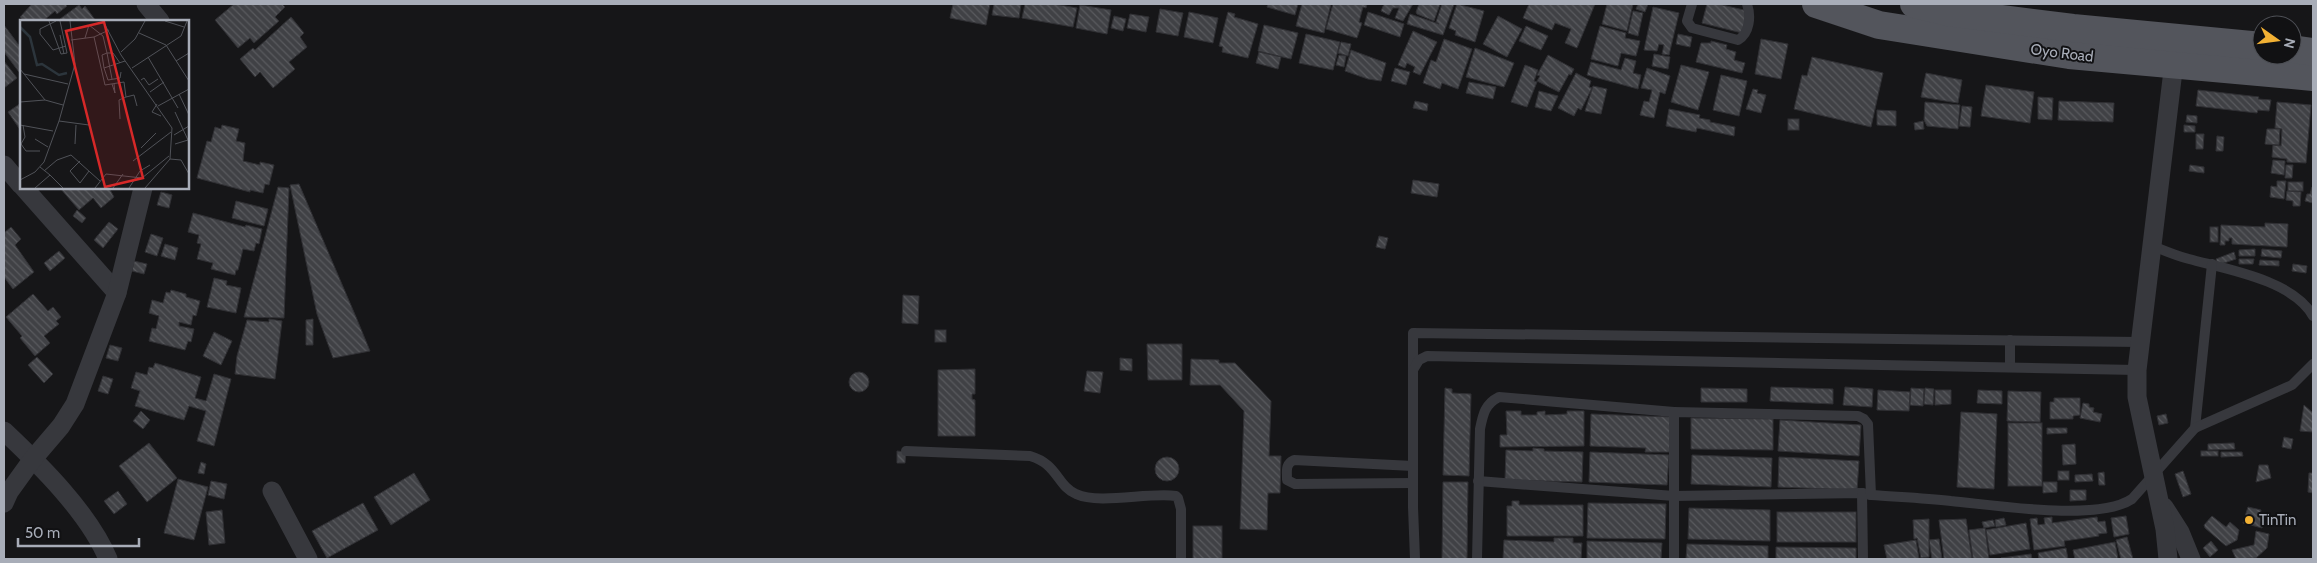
<svg xmlns="http://www.w3.org/2000/svg" width="2317" height="563" font-family="Cabin,sans-serif">
  <style>
    .building { fill: url(#building-back-hatch); stroke: #303034 }
    .lines { fill: none; stroke-linecap: round; stroke-linejoin: round }
    .service { stroke: #37383d; stroke-width: 10 }
    .minor { stroke: #37383d; stroke-width: 19 }
    .primary { stroke: #53555c; stroke-width: 28 }
    .poi-dot { fill: #f2b134; stroke: #111113; stroke-width: 2 }
    .labels { text-anchor: middle; dominant-baseline: central; stroke-width: 4; stroke-linejoin: round; paint-order: stroke }
    .street-label { font-size: 15px; fill: #a8adb8; stroke: #111113 }
    .poi-label { font-size: 15px; fill: #a8adb8; stroke: #111113; text-anchor: start }
    .inset-river { fill: none; stroke: #2c353c; stroke-width: 2.5 }
    .inset-road { fill: none; stroke: #505258; stroke-width: 1 }
    .view { fill: #d62828; fill-opacity: 0.15; stroke: #d62828; stroke-width: 2.5 }
    .inset-edge { fill: none; stroke: #a8adb8; stroke-width: 2.5 }
  </style>
  <defs>
    <pattern id="building-back-hatch" width="6" height="6" patternUnits="userSpaceOnUse" patternTransform="scale(1.25)"><rect width="6" height="6" fill="#404145"/><path d="M-1 5l2 2M0 0l6 6M5-1l2 2" fill="none" stroke="#595a5e"/></pattern>
  </defs>
  <rect width="100%" height="100%" fill="#161618"/>
  <g class="building">
    <path d="M32,4H65L67,6L57,14L55,11L43,21H24L20,17Z"/>
    <path d="M234,4H282L285,7L275,17L279,21L254,43L250,38L238,48L215,20Z"/>
    <path d="M953,4H990L986,25L950,18Z"/>
    <path d="M994,4H1021L1019,18L992,15Z"/>
    <path d="M1025,4H1054L1077,8L1073,27L1022,18Z"/>
    <path d="M1268,4H1298L1295,15L1267,7Z"/>
    <path d="M1302,4H1331L1324,33L1296,26Z"/>
    <path d="M1333,4H1367L1366,8L1363,7L1359,22L1362,23L1357,38L1326,29Z"/>
    <path d="M1384,4H1413L1403,21L1395,18L1399,8H1393L1389,15L1381,11Z"/>
    <path d="M1419,4H1440L1434,21L1417,14L1416,12Z"/>
    <path d="M1442,4H1454L1443,35L1407,24L1410,14L1439,24L1436,22Z"/>
    <path d="M1457,4L1484,11L1475,42L1455,35L1456,31L1449,28Z"/>
    <path d="M1595,4L1577,48L1565,43L1571,29L1555,23L1552,30L1523,18L1529,4Z"/>
    <path d="M1607,4H1633L1627,31L1602,24Z"/>
    <path d="M1638,4H1648L1645,12L1636,9Z"/>
    <path d="M1707,4H1718L1748,11L1742,33L1702,23Z"/>
    <path d="M79,5L82,9L85,6L96,21H61L60,19Z"/>
    <path d="M1080,5L1111,10L1107,34L1076,28Z"/>
    <path d="M1653,7L1679,13L1669,55L1662,54L1664,45L1659,44L1657,51L1644,50Z"/>
    <path d="M1160,9L1183,13L1178,36L1156,32Z"/>
    <path d="M1633,11L1643,13L1638,36L1628,33Z"/>
    <path d="M1189,12L1218,18L1213,43L1184,37Z"/>
    <path d="M1228,12L1235,14L1234,17L1258,24L1248,58L1222,52L1223,47L1219,46Z"/>
    <path d="M1368,12L1404,24L1400,37L1364,25Z"/>
    <path d="M1130,14L1149,17L1146,32L1127,28Z"/>
    <path d="M1114,16L1126,19L1123,31L1111,28Z"/>
    <path d="M1498,16L1522,29L1507,57L1483,44Z"/>
    <path d="M291,17L304,33L300,37L307,47L289,62L295,69L273,88L260,72L255,77L240,59L253,48L255,50Z"/>
    <path d="M4,25L21,48V70L19,72L4,52Z"/>
    <path d="M1264,25L1298,33L1291,59L1258,51Z"/>
    <path d="M1526,26L1548,36L1541,50L1519,41Z"/>
    <path d="M1600,26L1626,33L1625,38L1640,41L1636,56L1621,53L1618,66L1591,59Z"/>
    <path d="M1413,31L1437,42L1420,75L1413,72L1415,67L1407,63L1405,68L1398,65Z"/>
    <path d="M1306,34L1340,42L1333,70L1299,63Z"/>
    <path d="M1678,34L1692,37L1690,47L1676,44Z"/>
    <path d="M1444,39L1472,49L1458,89L1442,83L1440,89L1423,83L1431,60L1436,62Z"/>
    <path d="M1761,39L1788,44L1781,79L1755,74Z"/>
    <path d="M1711,41L1727,45L1726,49L1736,52L1734,60L1745,63L1742,73L1696,62L1701,43H1711Z"/>
    <path d="M1341,42L1351,44L1348,56L1338,53Z"/>
    <path d="M1475,48L1514,63L1504,87L1466,77Z"/>
    <path d="M1351,50L1386,63L1381,81L1368,79L1345,71Z"/>
    <path d="M1259,52L1281,57L1278,69L1256,63Z"/>
    <path d="M1654,54L1670,57L1668,69L1652,66Z"/>
    <path d="M1339,55L1346,56L1344,67L1336,65Z"/>
    <path d="M1548,55L1574,69L1571,75L1569,74L1559,92L1537,81L1540,76L1537,75Z"/>
    <path d="M1812,57L1883,73L1871,127L1794,109L1802,75L1807,76Z"/>
    <path d="M1625,58L1636,61L1633,73L1641,75L1638,89L1587,75L1591,62L1621,70Z"/>
    <path d="M4,61L17,78L4,88Z"/>
    <path d="M1525,65L1538,70L1534,81L1537,82L1527,107L1511,102Z"/>
    <path d="M1681,65L1709,72L1698,110L1671,102Z"/>
    <path d="M1395,68L1410,72L1406,85L1391,81Z"/>
    <path d="M1647,68L1670,76L1665,94L1660,92L1654,118L1640,115L1644,101L1649,102L1652,90L1641,88Z"/>
    <path d="M1576,73L1591,81L1589,87L1592,88L1581,110L1578,108L1574,116L1558,108Z"/>
    <path d="M1926,73L1962,80L1958,103L1921,97Z"/>
    <path d="M1721,75L1747,81L1739,116L1713,110Z"/>
    <path d="M1469,82L1496,87L1493,99L1466,93Z"/>
    <path d="M1986,85L2034,92L2030,123L1981,116Z"/>
    <path d="M1593,86L1607,89L1601,114L1585,111Z"/>
    <path d="M1753,89L1758,90L1757,93L1766,95L1761,113L1746,109Z"/>
    <path d="M2198,90L2259,97L2258,99L2271,100L2269,111L2258,110L2257,113L2196,106Z"/>
    <path d="M1539,91L1558,96L1551,111L1535,107Z"/>
    <path d="M2038,97L2053,98L2052,120L2038,119Z"/>
    <path d="M1415,101L1428,104L1427,111L1413,108Z"/>
    <path d="M2059,101L2114,103L2113,122L2058,120Z"/>
    <path d="M1925,102L1960,105L1958,129L1927,126L1924,120Z"/>
    <path d="M2277,102L2311,105L2306,163L2287,162V159L2272,157L2273,145L2281,146L2282,129L2275,128Z"/>
    <path d="M21,103V131L8,112Z"/>
    <path d="M1962,106L1972,107L1970,127L1959,126Z"/>
    <path d="M1669,109L1700,115L1699,118L1710,120V122L1735,127L1734,136L1697,128L1696,132L1666,126Z"/>
    <path d="M1877,110L1896,111V126L1877,125Z"/>
    <path d="M2187,115L2197,116V123L2186,122Z"/>
    <rect x="1788" y="119" width="11" height="11"/>
    <path d="M1923,121L1924,129L1915,130L1914,123Z"/>
    <path d="M222,125L239,129L236,141L245,143L243,161L260,165V162L274,165L269,185L265,184L263,193L250,190V192L197,178L207,141L211,142L215,127L221,129Z"/>
    <path d="M2184,125L2195,126V132H2184Z"/>
    <path d="M2267,129H2280L2279,145L2265,144Z"/>
    <path d="M2196,134H2204L2203,149H2196Z"/>
    <path d="M2217,136L2224,137L2223,151H2216Z"/>
    <path d="M2273,160L2285,161L2284,175L2271,173Z"/>
    <path d="M2190,165L2204,167V173L2189,171Z"/>
    <path d="M2286,165H2293L2292,178H2285Z"/>
    <path d="M1413,180L1439,184L1437,197L1411,193Z"/>
    <path d="M2277,181H2286L2284,199L2270,197L2271,186L2277,187Z"/>
    <rect x="2288" y="182" width="15" height="9"/>
    <path d="M299,184L356,317L370,351L333,358L317,314L290,185Z"/>
    <path d="M278,187L289,188L284,318L244,317Z"/>
    <path d="M2312,187H2313V203L2305,201L2307,194H2310Z"/>
    <path d="M60,188H109L114,197L101,208L93,198L79,210Z"/>
    <path d="M2287,191L2301,192L2300,206H2293V201L2286,200Z"/>
    <path d="M161,192L172,195L169,208L157,205Z"/>
    <path d="M236,201L268,209L264,226L232,218Z"/>
    <path d="M77,210L86,218L82,223L73,216Z"/>
    <path d="M193,213L245,227L246,225L262,229L259,244L256,243L254,251L243,249L238,270H236L235,275L211,269L213,263L197,259L201,244L197,243L199,235L188,232Z"/>
    <path d="M109,222L118,229L103,248L94,240Z"/>
    <path d="M2265,223L2288,224L2287,247L2232,244V238H2229V241H2225V245H2220L2221,225L2265,227Z"/>
    <path d="M11,227L21,239L15,245L34,272L13,289L4,277V233Z"/>
    <rect x="2210" y="227" width="8" height="15"/>
    <path d="M151,234L163,238L157,256L145,252Z"/>
    <path d="M1379,236L1388,238L1385,249L1376,247Z"/>
    <path d="M165,244L178,248L175,260L161,256Z"/>
    <path d="M2255,249V256H2239V250Z"/>
    <path d="M2262,249L2282,251L2281,258L2261,256Z"/>
    <path d="M59,251L65,258L50,271L44,263Z"/>
    <path d="M2234,252L2236,259L2218,265L2216,259Z"/>
    <path d="M2239,259H2254L2253,264H2239Z"/>
    <path d="M2260,260L2279,261V266L2259,265Z"/>
    <path d="M134,261L147,264L144,274L132,271Z"/>
    <path d="M2293,264L2307,266L2306,273L2292,271Z"/>
    <path d="M214,278L227,281L226,285L241,288L236,313L207,307Z"/>
    <path d="M171,290L186,294V297L200,301L196,316L193,315L191,325L179,322V326L194,329L191,342L188,341L185,350L149,341L152,328L156,329L159,316L149,313L152,300L163,303L166,292L170,293Z"/>
    <path d="M33,294L48,311L53,307L61,317L56,321L59,324L44,336L50,343L35,356L20,338L22,336L6,317Z"/>
    <path d="M903,295L919,296L918,324L902,323Z"/>
    <path d="M269,319L282,321L275,379L235,374L237,356L247,320L269,322Z"/>
    <path d="M313,319V345H306V320Z"/>
    <rect x="935" y="330" width="11" height="12"/>
    <path d="M214,332L232,341L221,365L203,356Z"/>
    <path d="M1147,344H1182V380H1148Z"/>
    <path d="M110,345L122,348L118,361L106,358Z"/>
    <path d="M37,357L53,374L44,383L28,365Z"/>
    <path d="M1120,358L1132,359V371L1120,370Z"/>
    <path d="M1191,359L1219,360V363H1235L1271,401L1269,456H1281L1280,493H1268L1267,530L1240,529L1244,411L1220,385H1190Z"/>
    <path d="M155,363L201,377L195,398L206,401L214,374L231,379L214,446L197,441L206,411L189,406L184,420L135,406L140,391L131,388L136,372L147,375L149,367L153,368Z"/>
    <path d="M975,369V394H972V399L975,400V436H938V370Z"/>
    <path d="M1087,371L1103,372L1100,393L1084,391Z"/>
    <circle cx="859" cy="382" r="10"/>
    <path d="M103,376L113,379L108,394L98,391Z"/>
    <path d="M1771,387L1833,389V404L1770,401Z"/>
    <path d="M1845,387L1873,389L1872,407L1843,405Z"/>
    <path d="M1445,388L1452,389V393L1471,394L1469,476L1443,475Z"/>
    <path d="M1701,388L1747,389V402H1701Z"/>
    <path d="M1911,388L1924,389L1923,406L1910,405Z"/>
    <path d="M1925,388L1934,389L1933,405L1924,404Z"/>
    <path d="M1878,390L1910,392L1909,411L1877,410Z"/>
    <path d="M1935,390H1951V404L1935,405Z"/>
    <path d="M1978,390L2002,391V404L1977,403Z"/>
    <path d="M2008,391L2041,392L2040,422L2007,421Z"/>
    <path d="M2054,398H2080V415L2073,416V419H2050V402H2054Z"/>
    <path d="M2083,403L2089,404V407L2094,408L2093,412L2102,414L2100,422L2080,418Z"/>
    <path d="M2304,405L2313,413V432L2300,431Z"/>
    <path d="M141,411L150,420L143,429L133,421Z"/>
    <path d="M1506,411H1521V415H1537V412L1545,411V415L1567,414V411H1584V446L1500,447V435H1507Z"/>
    <path d="M1961,412L1997,414L1994,489L1957,487Z"/>
    <path d="M1591,414L1672,417L1670,452H1645L1646,448L1590,446Z"/>
    <path d="M2166,414L2168,423L2159,425L2157,416Z"/>
    <path d="M1691,418L1773,419V450L1691,449Z"/>
    <path d="M1780,420L1861,425L1859,456L1778,451Z"/>
    <rect x="2008" y="423" width="34" height="63"/>
    <path d="M2047,428H2067V433L2047,434Z"/>
    <path d="M2284,437L2293,439L2291,449L2282,447Z"/>
    <path d="M149,443L177,478L147,502L119,466Z"/>
    <path d="M2234,443L2235,449L2208,450V444Z"/>
    <path d="M2075,444L2076,464L2063,465L2062,445Z"/>
    <path d="M1533,448L1544,449V451L1583,452L1582,482L1505,480L1506,450L1533,451Z"/>
    <path d="M897,451L906,452L905,463H897Z"/>
    <rect x="2201" y="451" width="17" height="5"/>
    <path d="M1590,452L1669,455L1667,485L1589,482Z"/>
    <path d="M2221,452H2242L2243,456L2221,457Z"/>
    <path d="M1692,455L1772,458L1771,487L1691,484Z"/>
    <path d="M1779,457L1859,461L1857,490L1778,487Z"/>
    <circle cx="1167" cy="469" r="12"/>
    <path d="M201,462L206,464L204,474L198,473Z"/>
    <path d="M2259,465H2268L2271,478L2256,482Z"/>
    <rect x="2058" y="471" width="11" height="9"/>
    <path d="M2183,471L2191,494L2183,497L2175,474Z"/>
    <path d="M2104,472L2105,485H2099L2098,473Z"/>
    <path d="M414,473L430,500L391,525L374,497Z"/>
    <path d="M2309,473H2313V493L2308,492Z"/>
    <path d="M2092,474L2093,481L2075,482V475Z"/>
    <path d="M178,479L208,487L194,540L164,533Z"/>
    <path d="M211,481L227,484L224,499L208,495Z"/>
    <path d="M1443,482H1468L1467,559H1442Z"/>
    <path d="M2043,482H2057V492L2043,493Z"/>
    <path d="M2070,490H2086V500L2070,501Z"/>
    <path d="M118,491L127,504L114,514L104,501Z"/>
    <path d="M1512,501H1519V505H1583V536H1507V506H1512Z"/>
    <path d="M363,503L378,530L327,558L312,531Z"/>
    <path d="M1588,503L1666,504L1665,539L1587,538Z"/>
    <path d="M2248,507L2261,510L2260,515L2265,517L2262,528L2243,523Z"/>
    <path d="M1689,508L1770,510V541L1688,539Z"/>
    <path d="M222,510L225,543L209,545L206,512Z"/>
    <rect x="1777" y="512" width="79" height="30"/>
    <path d="M2126,516L2129,534L2114,537L2111,518Z"/>
    <path d="M2212,516L2226,527L2230,522L2239,530L2237,540L2226,546L2205,528L2204,525Z"/>
    <path d="M2052,517V523L2097,517L2098,522L2105,521L2107,533L2098,534L2099,536L2064,541L2065,546L2034,550L2030,519L2037,518L2038,525L2045,524L2044,518Z"/>
    <path d="M2004,518L2006,525L1996,527L1995,520Z"/>
    <path d="M1929,519V557L1921,558L1917,538L1914,539L1913,520Z"/>
    <path d="M1966,519L1972,559H1944L1939,520Z"/>
    <path d="M1993,520L1995,526L1984,528L1982,522Z"/>
    <path d="M2026,523L2030,549L1990,555L1986,530Z"/>
    <rect x="1193" y="526" width="29" height="33"/>
    <path d="M1985,528L1989,559H1973L1969,530Z"/>
    <path d="M2256,531L2269,534L2267,548L2256,558L2236,559L2232,550L2254,545Z"/>
    <path d="M2127,537L2133,559H2121L2116,540Z"/>
    <path d="M1554,538H1573V543H1582L1581,559H1503L1504,540L1554,542Z"/>
    <path d="M1939,539L1942,559H1932L1929,540Z"/>
    <path d="M1916,540L1919,559H1887L1884,545Z"/>
    <path d="M1587,541L1662,543L1661,559H1587Z"/>
    <path d="M2211,541L2218,550L2210,557L2203,548Z"/>
    <path d="M2115,542L2118,559H2075L2073,550Z"/>
    <path d="M1687,544L1768,546V559H1686Z"/>
    <path d="M1776,547L1856,548V559H1776Z"/>
    <path d="M2066,548L2068,559H2039L2038,553Z"/>
    <path d="M2031,554L2032,559L2001,558Z"/>
  </g>
  <g class="lines">
    <g class="service">
      <path d="M1692,4L1687,21L1692,28L1738,40C1750,33 1751,16 1747,4"/>
      <path d="M2153,246C2165,251 2177,256 2189,259C2226,269 2293,280 2313,316"/>
      <path d="M2010,367V340"/>
      <path d="M1413,370V333L2140,342"/>
      <path d="M2195,428L2212,264"/>
      <path d="M906,451L1030,456C1058,464 1057,486 1076,494C1100,505 1148,492 1176,496L1178,498L1181,509V559"/>
      <path d="M1413,466L1294,460C1285,464 1287,471 1287,480L1295,484L1413,483"/>
      <path d="M1478,481L1674,496L1862,493L1871,495"/>
      <path d="M1862,493L1863,559"/>
      <path d="M1415,559L1413,507V370L1419,360L1427,356L2137,370"/>
      <path d="M1477,559L1480,429C1483,414 1485,404 1499,397L1674,412"/>
      <path d="M1674,559V412L1858,416L1864,419L1868,424L1871,495C1898,497 1925,498 1951,501C1994,505 2098,522 2132,499L2195,428L2292,385L2313,364"/>
    </g>
    <g class="minor">
      <path d="M146,4L160,21"/>
      <path d="M4,165L21,185"/>
      <path d="M24,188L117,293"/>
      <path d="M4,431C40,465 89,513 108,559"/>
      <path d="M272,491L308,559"/>
      <path d="M4,503L9,492L32,460L61,426L75,404L117,293L143,188"/>
      <path d="M2164,507L2180,532L2191,559"/>
      <path d="M2168,559L2165,529L2137,397V370L2175,54"/>
    </g>
    <g class="primary">
      <path d="M1816,4L1879,25L2069,55L2313,77"/>
      <path d="M1914,4L1947,12L2073,28L2262,46"/>
      <path d="M2292,49L2313,52"/>
    </g>
  </g>
  <circle class="poi-dot" cx="2249" cy="520" r="5"/>
  <g class="labels">
    <g class="street-label">
      <text transform="translate(2062 53) rotate(7)">Oyo Road</text>
    </g>
    <g class="poi-label">
      <text x="2259" y="520">TinTin</text>
    </g>
  </g>
  <g transform="translate(20 20)">
    <rect width="169" height="169" fill="#161618"/>
    <path class="inset-river" d="M0,7L10,17L17,45L22,44L39,55L47,53"/>
    <path class="inset-road" d="M29,1L41,34L47,33L40,1M36,1L20,9V14L33,30L46,26M83,1L101,35L152,108L150,139L125,168M145,1L164,7M119,13L146,25L169,61M40,15L44,34M74,17L85,65L104,62L106,77L114,75L117,86M65,18L69,5L83,16L87,33L82,35L84,48L105,41M51,20L74,17L89,10M101,32L115,19L125,1M87,33L92,59M87,33H93L100,43M128,37L158,88M156,41L169,33M84,48L88,60L100,58L101,52M112,48L161,16L167,1M0,49L25,80M4,54L48,64M121,60L124,58L129,65L138,59M92,64L95,73L94,64M130,72L144,62M159,74L169,95M0,82L25,80L43,85M137,84L132,92L141,96M138,86L169,69M100,99L99,80L106,77M39,101L69,105M0,105L33,111M3,105L5,117L1,124L6,131H20M154,115L169,106M15,119L28,127M55,124L56,105M155,124L168,120L155,92M121,128L136,113M150,139L161,140L169,154M60,141L50,151L60,163L69,151M113,141L151,112M24,151L37,140L51,135L80,161M30,155L43,168M0,160L15,152L24,142L39,101L55,44L50,1M15,168L30,155L20,147M75,168L86,154L122,158L149,136M93,168L103,154M109,168L120,151L130,145"/>
    <path class="view" d="M84,2L123,158L85,167L46,11Z"/>
    <rect width="169" height="169" class="inset-edge"/>
  </g>
  <rect width="2317" height="563" fill="none" stroke="#a8adb8" stroke-width="10"/>
  <g transform="translate(2277 40) rotate(104)"><circle r="24" fill="#111113" stroke="#4d4f55"/>
  <path d="M0-4L9 19L0 12L-9 19Z" fill="#f2b134"/>
  <text y="-8" font-size="14" font-weight="bold" text-anchor="middle" fill="#a8adb8">N</text>
  </g>
  <path d="M18 538v8h121v-8" fill="none" stroke="#a8adb8" stroke-width="2.5"/>
  <text x="25" y="538" font-size="15" fill="#a8adb8" stroke="#111113" stroke-width="4" paint-order="stroke">50 m</text>
</svg>
